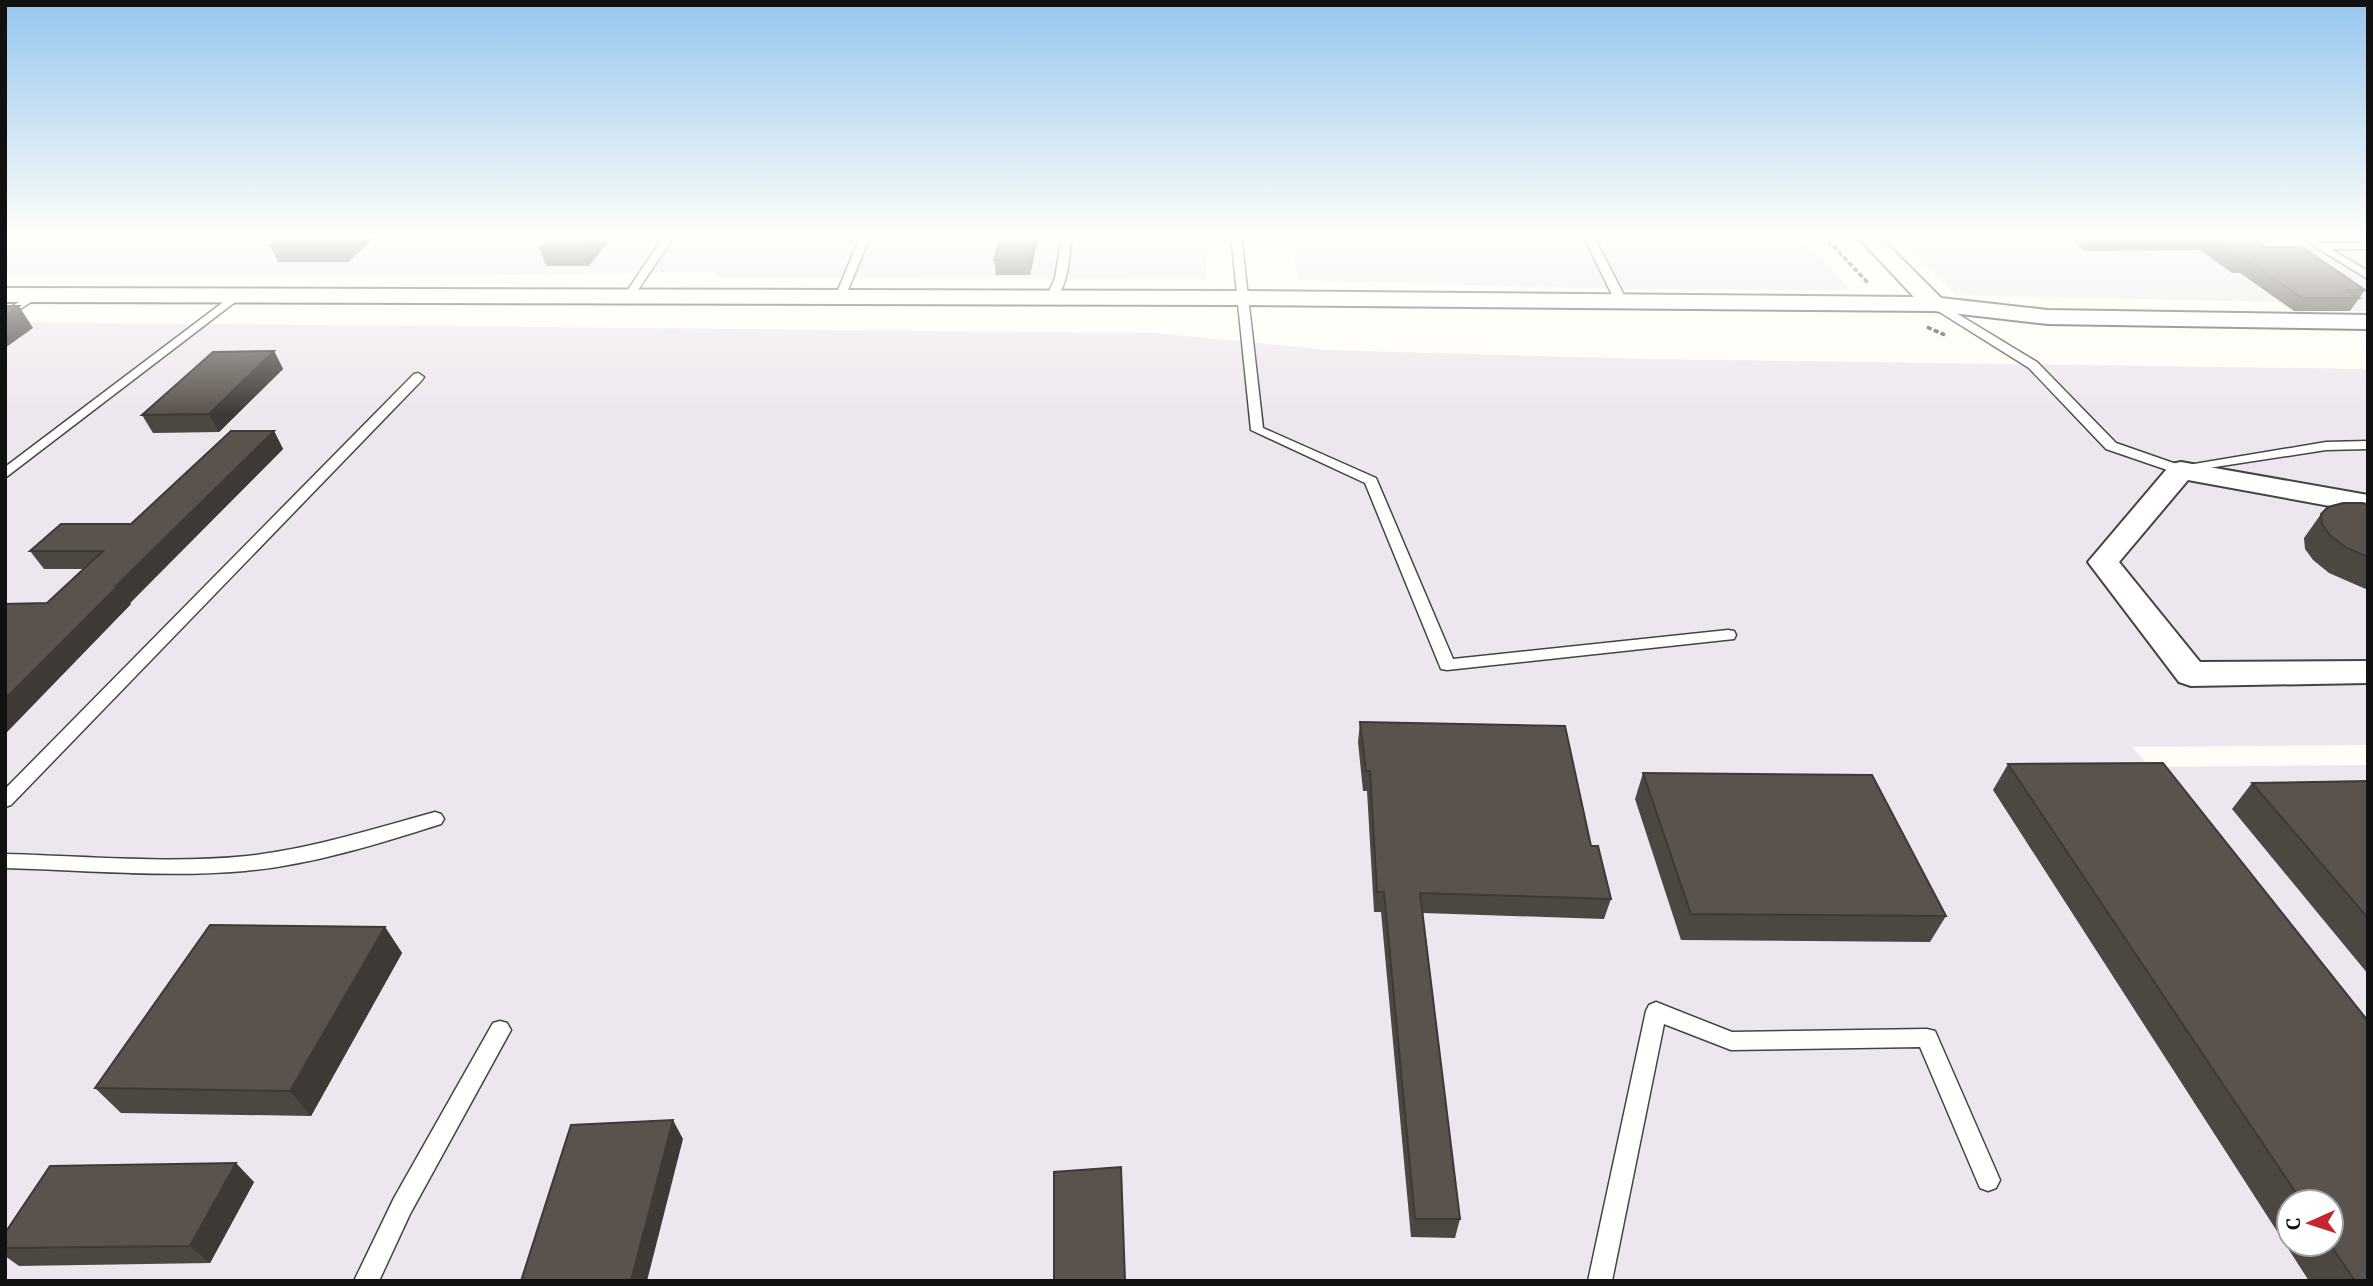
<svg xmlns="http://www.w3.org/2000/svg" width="2373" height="1286" font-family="'PT Serif',serif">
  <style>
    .industrial { fill: #eee6ef; fill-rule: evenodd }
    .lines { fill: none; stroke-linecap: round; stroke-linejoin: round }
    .lane-casing { stroke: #444; stroke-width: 3 }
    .street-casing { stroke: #444; stroke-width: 4 }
    .path { stroke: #333; stroke-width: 3.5; stroke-dasharray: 5 2.5; stroke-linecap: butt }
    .lane { fill: #fff; fill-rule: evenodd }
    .street { fill: #fff; fill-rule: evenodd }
    .wall { fill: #4d4742; fill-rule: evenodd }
    .shaded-wall { fill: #3f3936 }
    .building { fill: #5a524d; stroke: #3f3936; stroke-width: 2 }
  </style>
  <rect width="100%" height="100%" fill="#fffdf5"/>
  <g class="industrial">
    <path d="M5,235H1208L1206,279L714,277L716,271L454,276H5Z"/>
    <path d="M1289,235H1801L1850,290L1614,289L1299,280Z"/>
    <path d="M1895,235H2368V311L2295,312L2280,302L1956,295Z"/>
    <path d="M5,322L1156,333L1327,350L1649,359L2368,369V745L2132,747L2150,767L2368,765V1281H5ZM2289,1202H2331V1244H2289Z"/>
  </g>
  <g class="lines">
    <g class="lane-casing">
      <g id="lane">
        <path d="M665,235H675L632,299H624L623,297Z"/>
        <path d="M861,235H871L845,297L836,299L835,297Z"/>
        <path d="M1062,235H1072C1069,254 1069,292 1051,301L1046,298L1055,278Z"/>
        <path d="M1231,235H1241L1263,428L1376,478L1453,659L1728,630L1734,631L1736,635L1734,639L1447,670L1441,669L1365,483L1251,430Z"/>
        <path d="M1583,235H1593L1627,301L1625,303L1615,301Z"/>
        <path d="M2296,235H2309L2321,243H2368V249H2331L2368,271V279Z"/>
        <path d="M31,294L40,296L5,319V311Z"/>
        <path d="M234,294L243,296L5,478V467Z"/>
        <path d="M1930,302H1938L2037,362L2116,443L2182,466L2326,442L2368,441V449L2326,450L2176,473L2106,449L2029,368L1930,306Z"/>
        <path d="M418,373L424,377L422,380L11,805L5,807V789L414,374Z"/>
        <path d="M435,812L441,814L444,819L441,824C378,844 311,865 245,871C165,878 85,870 5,868V854C86,856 167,864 247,856C311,849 373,829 435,812Z"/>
        <path d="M1656,1002L1732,1032L1927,1029L1935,1031L2000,1180L1996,1188L1988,1191L1980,1188L1920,1047L1731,1050L1664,1024L1612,1281H1588L1646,1011L1649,1005Z"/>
        <path d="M500,1021L507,1023L511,1030L410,1214L379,1281H354L394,1198L493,1023Z"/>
      </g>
    </g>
    <g class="street-casing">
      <g id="street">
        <path d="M1856,235H1878L1941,298L2048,310L2368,315V329L2048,324L1934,311L1244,305L5,302V288L1244,291L1914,297Z"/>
        <path d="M2181,462L2368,495V513L2188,480L2119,562L2200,662L2368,661V683L2191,686L2179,682L2088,562L2171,464Z"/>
      </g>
    </g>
    <g class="path">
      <path d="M1823,235L1868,283"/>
      <path d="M1927,327L1945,335"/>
    </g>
    <use href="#lane" class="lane"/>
    <use href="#street" class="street"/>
  </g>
  <g class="wall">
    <path d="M377,235L348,262H278L270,245Z"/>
    <path d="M613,235L589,266H546L540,249Z"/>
    <path d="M1039,235L1030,275H996L994,260Z"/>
    <path d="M2066,235H2249L2266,247L2365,290L2350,311H2294L2240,273H2232L2200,250L2085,251Z"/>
    <path d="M274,351L283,369L219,432L153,433L142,415Z"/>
    <path d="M274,431L283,449L130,603L131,604L5,734V604L47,603L83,569H44L30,551L131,524Z"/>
    <path d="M2368,504V590L2329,573L2313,560L2305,549L2304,538L2321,514Z"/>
    <path d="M1360,722L1591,846L1611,899L1604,919L1423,913L1460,1219L1455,1238L1411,1237L1381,912H1374L1367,791H1363L1358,742Z"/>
    <path d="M2163,763L2368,1021V1281H2309L1993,790L2008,764ZM2289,1202H2331V1244H2289Z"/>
    <path d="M1643,773L1946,916L1930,942L1681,940L1635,799Z"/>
    <path d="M2368,781V974L2232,809L2252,783Z"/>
    <path d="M385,927L402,953L311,1116L121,1113L95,1088Z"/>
    <path d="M254,1182L210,1263L19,1266L5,1256V1233Z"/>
  </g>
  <g class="shaded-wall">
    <path d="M352,235H377L348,262L341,245Z"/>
    <path d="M595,235H613L589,266L584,249Z"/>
    <path d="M1035,235H1039L1030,275L1029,260Z"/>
    <path d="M19,306L33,328L5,348V316Z"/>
    <path d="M274,351L283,369L219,432L209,414Z"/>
    <path d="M274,431L283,449L130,603L131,604L5,734V699L116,586Z"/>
    <path d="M385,927L402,953L311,1116L290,1091Z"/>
    <path d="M673,1120L683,1139L647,1281H631Z"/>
    <path d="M236,1163L254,1182L210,1263L190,1246Z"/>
  </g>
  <g class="building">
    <path d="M282,235H352L341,245H270Z"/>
    <path d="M552,235H595L584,249H540Z"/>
    <path d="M1001,235H1035L1029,260H994Z"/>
    <path d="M2088,235H2249L2266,247H2302L2365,290H2346L2359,298H2302L2247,260H2239L2207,237L2091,238Z"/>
    <path d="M5,306H19L5,316Z"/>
    <path d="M274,351L209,414L142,415L213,352Z"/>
    <path d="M231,431H274L116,586H118L5,699V604L47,603L103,551H30L61,524H131Z"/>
    <path d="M2343,503H2362L2368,504V557L2347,548L2331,536L2322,524L2321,514L2328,507Z"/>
    <path d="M1360,722L1565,726L1591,846H1598L1611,899L1420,893L1460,1219H1415L1384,892H1377L1370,771H1366Z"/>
    <path d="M2163,763L2368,1021V1281H2355L2330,1244H2331V1202H2302L2008,764Z"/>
    <path d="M1643,773L1872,775L1946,916L1691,914Z"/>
    <path d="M2368,781V918L2252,783Z"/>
    <path d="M210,925L385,927L290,1091L95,1088Z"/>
    <path d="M673,1120L631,1281H521L571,1125Z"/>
    <path d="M236,1163L190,1246L5,1248V1233L50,1166Z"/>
    <path d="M1121,1167L1125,1281H1054V1172Z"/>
  </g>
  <linearGradient id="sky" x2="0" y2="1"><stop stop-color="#95c6ee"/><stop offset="0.57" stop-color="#fffefa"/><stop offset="1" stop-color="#fffefa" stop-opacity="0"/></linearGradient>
  <rect width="2373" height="415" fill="url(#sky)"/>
  <rect width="2373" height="1286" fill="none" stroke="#111111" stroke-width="14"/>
  <g transform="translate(2310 1223) rotate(267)"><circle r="33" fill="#ffffff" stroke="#a0a0a0" stroke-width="2"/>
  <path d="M0-5L12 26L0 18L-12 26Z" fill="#c4262e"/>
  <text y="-10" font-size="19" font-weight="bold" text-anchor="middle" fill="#111111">С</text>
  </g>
</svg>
